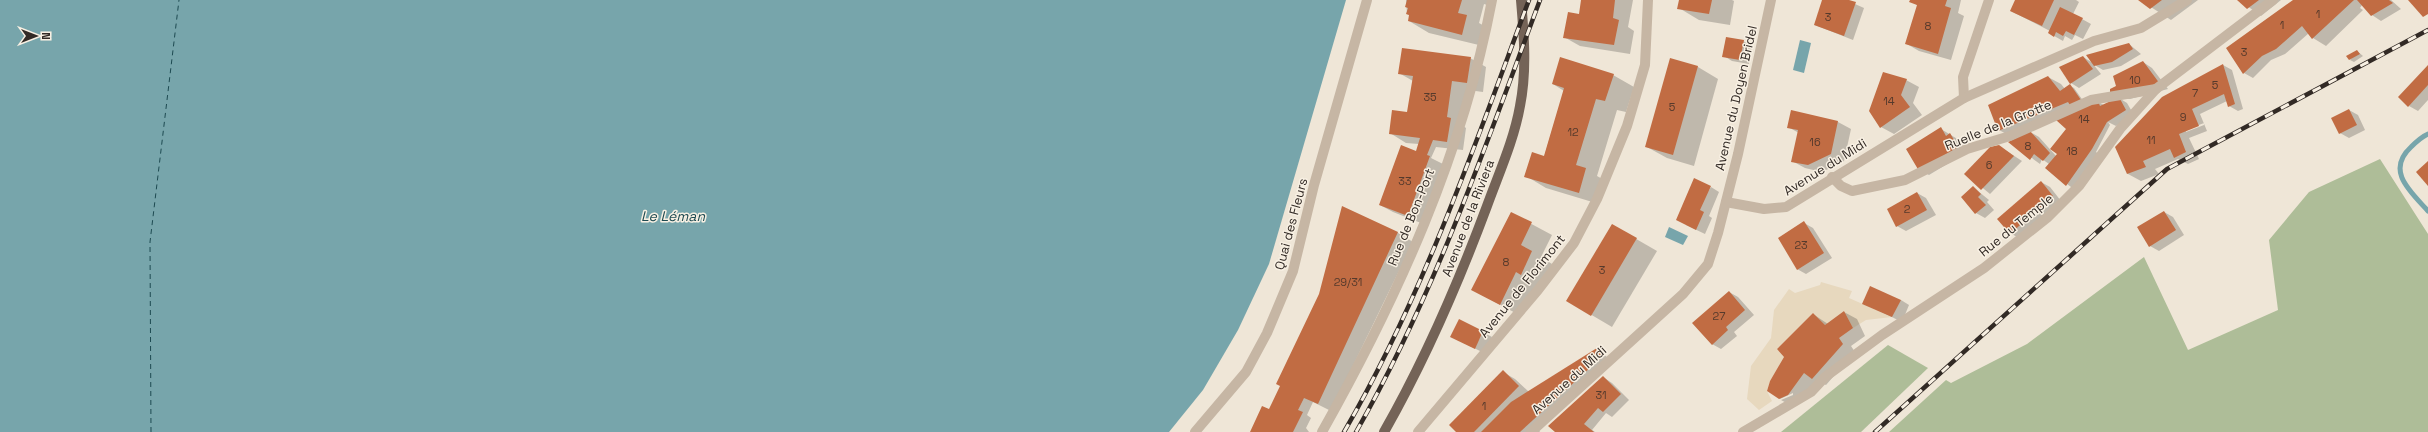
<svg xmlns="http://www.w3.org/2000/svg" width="2428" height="432" font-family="'Space Grotesk',sans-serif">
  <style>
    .green { fill: #aebd98 }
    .plaza { fill: #e7d8be }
    .water { fill: #77a5ab }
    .shadow { fill: #0003; fill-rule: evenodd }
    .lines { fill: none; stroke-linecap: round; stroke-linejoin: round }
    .stream { stroke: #77a5ab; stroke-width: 5 }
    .ferry { stroke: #1d4a51; stroke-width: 1; stroke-dasharray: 5 4; stroke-linecap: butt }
    .building { fill: #c16c43 }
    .minor { stroke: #c6b6a4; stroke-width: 10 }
    .major { stroke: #746357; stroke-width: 10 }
    .rail-casing { stroke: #322a25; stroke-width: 4.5 }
    .rail { stroke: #f8f0e3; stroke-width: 3; stroke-dasharray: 9; stroke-linecap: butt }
    .labels { text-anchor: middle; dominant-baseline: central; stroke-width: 3; stroke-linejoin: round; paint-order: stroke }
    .number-label { font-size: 11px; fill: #563a2c }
    .street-label { font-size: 13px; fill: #322a25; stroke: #f8f0e3 }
    .water-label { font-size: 14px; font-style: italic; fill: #1d4a51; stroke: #f8f0e3 }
  </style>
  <rect width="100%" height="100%" fill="#efe6d7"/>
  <g class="green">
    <path d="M2380,159L2428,234V432H1889L1946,380L1951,383L2027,344L2144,257L2188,350L2278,310L2269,240L2309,192Z"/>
    <path d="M1888,345L1928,368L1861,432H1781Z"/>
  </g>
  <path class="plaza" d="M1821,282L1852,291L1849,298L1892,317L1866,320L1853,328L1844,311L1825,325L1813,313L1777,349L1784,357L1770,381L1767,391L1772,401L1759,410L1747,399L1751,366L1771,338L1774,310L1789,289L1795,293L1820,285Z"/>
  <g class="water">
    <path d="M0,0H1346L1269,264L1238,330L1203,390L1169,432H0Z"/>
    <path d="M1800,40L1811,43L1804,73L1793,70Z"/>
    <path d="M1669,227L1688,236L1683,245L1665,237Z"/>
  </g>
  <g class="shadow">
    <path d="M1406,0H1489L1487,5L1484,4L1479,23L1488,28L1483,46L1429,33L1409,21L1410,15L1407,14Z"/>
    <path d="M1582,0H1633L1628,27L1634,31L1630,54L1580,46L1564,37L1580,15Z"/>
    <path d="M1680,0H1732L1734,1L1730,25L1699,20L1679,8Z"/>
    <path d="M1824,0H1846L1864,8L1853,40L1815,25Z"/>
    <path d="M1911,0H1961L1958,13L1964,16L1951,60L1919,51L1907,44L1918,6Z"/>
    <path d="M2016,0H2076L2079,2L2073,14L2091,24L2083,39L2075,35L2072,40L2065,36L2063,41L2049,33L2050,31L2011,11Z"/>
    <path d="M2140,0H2198L2171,20Z"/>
    <path d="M2239,0H2281L2261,16Z"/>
    <path d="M2295,0H2391L2401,9L2381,21L2372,15L2362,5L2360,8L2363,10L2326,46L2313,38L2309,33L2285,54L2271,60L2253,78L2244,73L2228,48Z"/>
    <path d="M1743,41L1752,46L1749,64L1732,61L1724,56Z"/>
    <path d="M2129,44L2141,54L2121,66L2103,70L2093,64L2101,74L2079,88L2071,83L2083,57L2093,63Z"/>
    <path d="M2357,51L2363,56L2354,62L2350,60Z"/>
    <path d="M1470,58L1486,67L1483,92L1468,90L1463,126L1466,128L1463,150L1436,147L1431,158L1443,164L1421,223L1393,212L1380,205L1421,154L1419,144L1406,143L1390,133L1408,114L1413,81L1399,73Z"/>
    <path d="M1671,60L1698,67L1718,79L1694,166L1667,158L1647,147Z"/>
    <path d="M2143,62L2152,68L2168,89L2130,99L2119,98L2127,103L2134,115L2116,126L2108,122L2110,125L2096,152L2100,155L2075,190L2046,168L2049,164L2042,159L2040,164L2010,142L2030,132L2039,137L2056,156L2075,136L2057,119L2012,137L1999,130L2048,77L2061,84L2065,89L2070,86L2074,88L2084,102H2098L2104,105L2119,98L2118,86Z"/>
    <path d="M2223,65L2232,70L2243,109L2238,111L2229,106L2227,101L2200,114L2207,131L2189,138L2199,159L2188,164L2178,159L2155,169L2159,174L2141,181L2128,174L2116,147ZM2204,123V125L2186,132V130Z"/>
    <path d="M2428,67V100L2418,111L2409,106Z"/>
    <path d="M1613,75L1634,87L1626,112L1617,110L1597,176L1606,181L1599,204L1546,188L1526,176L1544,157L1564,91L1553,84Z"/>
    <path d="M1906,80L1919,87L1913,103L1922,115L1894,134L1881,127Z"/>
    <path d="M2349,110L2358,115L2365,130L2349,138L2340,133Z"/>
    <path d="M1792,112L1838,122L1851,129L1844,161L1822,172L1805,168L1792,161L1799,133L1788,127Z"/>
    <path d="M1941,129L1959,140L1967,152L1929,175L1920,170Z"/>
    <path d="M1999,146L2022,161L1990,194L1966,174Z"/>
    <path d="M2041,182L2050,187L2061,201L2019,238L2010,233Z"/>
    <path d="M1711,187L1719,192L1709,216L1712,218L1705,234L1686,225Z"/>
    <path d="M1973,187L1989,200L1987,202L1994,210L1985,218L1976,213Z"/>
    <path d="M1917,193L1926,198L1936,215L1906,231L1897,226Z"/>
    <path d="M2164,212L2173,217L2184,235L2159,251L2150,246Z"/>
    <path d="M1511,213L1552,235L1541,257L1552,264L1521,316L1473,290Z"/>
    <path d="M1804,223L1813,228L1832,258L1806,274L1797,269Z"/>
    <path d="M1612,225L1657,251L1612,327L1568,301Z"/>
    <path d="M1397,232L1413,242L1331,411L1313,402L1307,415L1311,418L1306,428L1309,432H1251L1275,413Z"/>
    <path d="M1729,292L1738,297L1754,315L1734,332L1737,336L1721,349L1712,344Z"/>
    <path d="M1901,300L1909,305L1902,322L1863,303Z"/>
    <path d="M1844,312L1857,319L1865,336L1851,346L1855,352L1826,385L1817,380L1792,406L1781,400L1793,395V393L1780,399L1769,391L1813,314L1828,324Z"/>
    <path d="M1459,320L1492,337L1484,353L1460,341Z"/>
    <path d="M1597,349L1612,361L1538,429L1540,432H1458L1503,372L1515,379L1529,392Z"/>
    <path d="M1603,377L1612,383L1629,400L1612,417L1606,413L1592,430L1595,432H1556Z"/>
  </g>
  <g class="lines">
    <path class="stream" d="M2428,134C2421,137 2416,142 2411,147C2385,171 2411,192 2428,211"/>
    <path class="ferry" d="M151,432L150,242L179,0"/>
  </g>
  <g class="building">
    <path d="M1407,0H1462L1458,13L1467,15L1462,35L1408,21L1409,15L1406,14L1408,8L1405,7Z"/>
    <path d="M1581,0H1615L1613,18L1619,20L1614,45L1563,38L1568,12L1579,14Z"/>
    <path d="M1679,0H1712L1709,14L1677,9Z"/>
    <path d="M1822,0H1849L1856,2L1844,36L1814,25Z"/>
    <path d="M1910,0H1947L1945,6L1951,8L1938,54L1905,44L1917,5L1909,2Z"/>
    <path d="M2015,0H2054L2042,26L2010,11Z"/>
    <path d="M2138,0H2162L2150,9Z"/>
    <path d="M2237,0H2259L2247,9Z"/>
    <path d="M2293,0H2354L2312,39L2302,26L2276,49L2262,56L2243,74L2226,48Z"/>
    <path d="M2357,0H2389L2393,3L2371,16Z"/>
    <path d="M2408,0H2428V14L2423,17Z"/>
    <path d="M2060,7L2083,18L2074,35L2066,31L2063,36L2056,32L2054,37L2048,33Z"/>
    <path d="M1726,37L1744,40L1740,60L1722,57Z"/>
    <path d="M2129,43L2133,49L2112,62L2094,66L2086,55Z"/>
    <path d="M1402,48L1471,57L1467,83L1452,81L1447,117L1451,118L1447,142L1433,140L1427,155L1430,156L1408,216L1379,205L1401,145L1416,151L1420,138L1389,134L1392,110L1407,112L1413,76L1398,74Z"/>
    <path d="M2357,50L2360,54L2349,60L2346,56Z"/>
    <path d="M2083,56L2093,69L2070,84L2059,67Z"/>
    <path d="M1560,57L1614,74L1605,101L1596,99L1576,165L1586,168L1579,193L1524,177L1532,152L1544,156L1564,88L1552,84Z"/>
    <path d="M1670,58L1698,66L1673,155L1645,147Z"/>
    <path d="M2143,61L2160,84L2110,94V89L2116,86L2113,76Z"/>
    <path d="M2223,64L2235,104L2228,107L2224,94L2192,109L2199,126L2179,134L2186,152L2174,158L2170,149L2143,161L2146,167L2127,174L2115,147L2162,97Z"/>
    <path d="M2428,65V85L2408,107L2398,97Z"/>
    <path d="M1883,72L1907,79L1901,95L1910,107L1880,128L1869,111Z"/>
    <path d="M2048,76L2060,91L2070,84L2081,100L2070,105L2068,102L1998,131L1988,105Z"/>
    <path d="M2119,97L2126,110L2107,122L2092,149L2066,186L2045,168L2057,154L2050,149L2066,129L2056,120L2098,101L2100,106Z"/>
    <path d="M2349,109L2357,125L2339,134L2331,118Z"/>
    <path d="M1791,110L1838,121L1831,154L1808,165L1791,162L1798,130L1787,128Z"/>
    <path d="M1941,127L1946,136L1950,133L1958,147L1919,171L1906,149Z"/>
    <path d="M2030,131L2050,153L2043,161L2034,154L2030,160L2008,142Z"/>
    <path d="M1999,145L2014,156L1981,190L1964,174L1990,147Z"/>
    <path d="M2428,161V186L2416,172Z"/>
    <path d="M1694,178L1711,186L1700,210L1704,212L1696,230L1676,220Z"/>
    <path d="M2041,181L2053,196L2010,234L1997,219Z"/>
    <path d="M1973,186L1981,194L1978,197L1986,205L1975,214L1961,197Z"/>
    <path d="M1917,192L1927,210L1896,227L1887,209Z"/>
    <path d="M1342,206L1398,232L1318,404L1304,398L1298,410L1303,412L1293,432H1250L1262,406L1269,409L1280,386L1276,384L1319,294Z"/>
    <path d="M2164,211L2176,230L2149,247L2137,227Z"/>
    <path d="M1511,212L1532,222L1521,245L1532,251L1521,275L1516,272L1500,305L1471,290Z"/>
    <path d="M1804,221L1824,253L1797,270L1778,238Z"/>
    <path d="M1612,224L1637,238L1591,316L1566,301Z"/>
    <path d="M1870,286L1901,300L1892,317L1862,304Z"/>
    <path d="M1729,291L1745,310L1726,327L1728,330L1712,345L1692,323Z"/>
    <path d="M1844,311L1853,328L1839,338L1843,344L1812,379L1804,373L1788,395L1779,399L1767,391L1770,381L1784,357L1777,349L1813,313L1825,325Z"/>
    <path d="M1459,319L1483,331L1475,349L1450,337Z"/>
    <path d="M1597,348L1604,355L1520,432H1481L1511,402Z"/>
    <path d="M1503,370L1519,386L1474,432H1456L1449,425Z"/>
    <path d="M1603,376L1621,394L1603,412L1598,408L1584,424L1594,432H1555L1548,426Z"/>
  </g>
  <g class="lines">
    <g class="minor">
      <path d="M1964,98L1963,77L1989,0"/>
      <path d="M1832,177L1841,186L1852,191L1905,180L1967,149L2010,136L2091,100L2156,89"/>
      <path d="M1726,202L1764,209L1786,207L1964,98L2094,41L2141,28L2187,0"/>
      <path d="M1195,432L1246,372L1267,333L1293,271L1314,185L1367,0"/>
      <path d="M1322,432C1398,297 1463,153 1492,0"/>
      <path d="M1418,432L1538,290L1574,243L1597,199L1627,126L1645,65L1648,0"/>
      <path d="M1531,432L1683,294L1708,264L1718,233L1738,154L1771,0"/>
      <path d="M1743,432L1811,392L1825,377L1882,335L1984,268L2048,217L2079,186L2120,129L2156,89L2273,0"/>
    </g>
    <path class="major" d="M1384,432C1425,360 1458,284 1487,206C1499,173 1514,140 1520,106C1527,71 1524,35 1521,0"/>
    <g class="rail-casing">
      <g id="rail">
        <path d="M1344,432C1423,296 1474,147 1529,0"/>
        <path d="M1356,432C1434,296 1485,147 1540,0"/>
        <path d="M1875,432L2167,169L2428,30"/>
      </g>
    </g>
    <use href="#rail" class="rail"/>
  </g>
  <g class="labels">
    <g class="number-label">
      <text x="2318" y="14">1</text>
      <text x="1828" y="17">3</text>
      <text x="2282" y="25">1</text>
      <text x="1928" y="26">8</text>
      <text x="2244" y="52">3</text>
      <text x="2135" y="80">10</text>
      <text x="2215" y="85">5</text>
      <text x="2195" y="93">7</text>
      <text x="1430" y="97">35</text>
      <text x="1889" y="101">14</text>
      <text x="1672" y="107">5</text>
      <text x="2183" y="117">9</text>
      <text x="2084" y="119">14</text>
      <text x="1573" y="132">12</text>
      <text x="2151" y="140">11</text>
      <text x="1815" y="142">16</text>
      <text x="2028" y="146">8</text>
      <text x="2072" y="151">18</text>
      <text x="1989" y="165">6</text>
      <text x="1405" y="181">33</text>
      <text x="1907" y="209">2</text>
      <text x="1801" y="245">23</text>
      <text x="1506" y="262">8</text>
      <text x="1602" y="270">3</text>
      <text x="1348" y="282">29/31</text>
      <text x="1719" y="316">27</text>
      <text x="1601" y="395">31</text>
      <text x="1484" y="406">1</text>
    </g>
    <g class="street-label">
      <text transform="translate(1736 98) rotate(-77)">Avenue du Doyen Bridel</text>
      <text transform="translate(1998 125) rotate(-22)">Ruelle de la Grotte</text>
      <text transform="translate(1825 167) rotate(-32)">Avenue du Midi</text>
      <text transform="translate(1411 217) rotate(-68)">Rue de Bon-Port</text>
      <text transform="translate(1468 218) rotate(-69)">Avenue de la Riviera</text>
      <text transform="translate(1291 224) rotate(-75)">Quai des Fleurs</text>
      <text transform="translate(2016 225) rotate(-39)">Rue du Temple</text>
      <text transform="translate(1522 286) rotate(-51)">Avenue de Florimont</text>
      <text transform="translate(1569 380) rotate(-42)">Avenue du Midi</text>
    </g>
    <g class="water-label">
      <text x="673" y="216">Le Léman</text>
    </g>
  </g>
  <g transform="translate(36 36) rotate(90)" stroke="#f8f0e3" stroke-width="3" paint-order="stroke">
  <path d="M0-3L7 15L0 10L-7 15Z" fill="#322a25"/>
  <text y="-6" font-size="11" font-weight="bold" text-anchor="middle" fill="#322a25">N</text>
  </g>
</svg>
